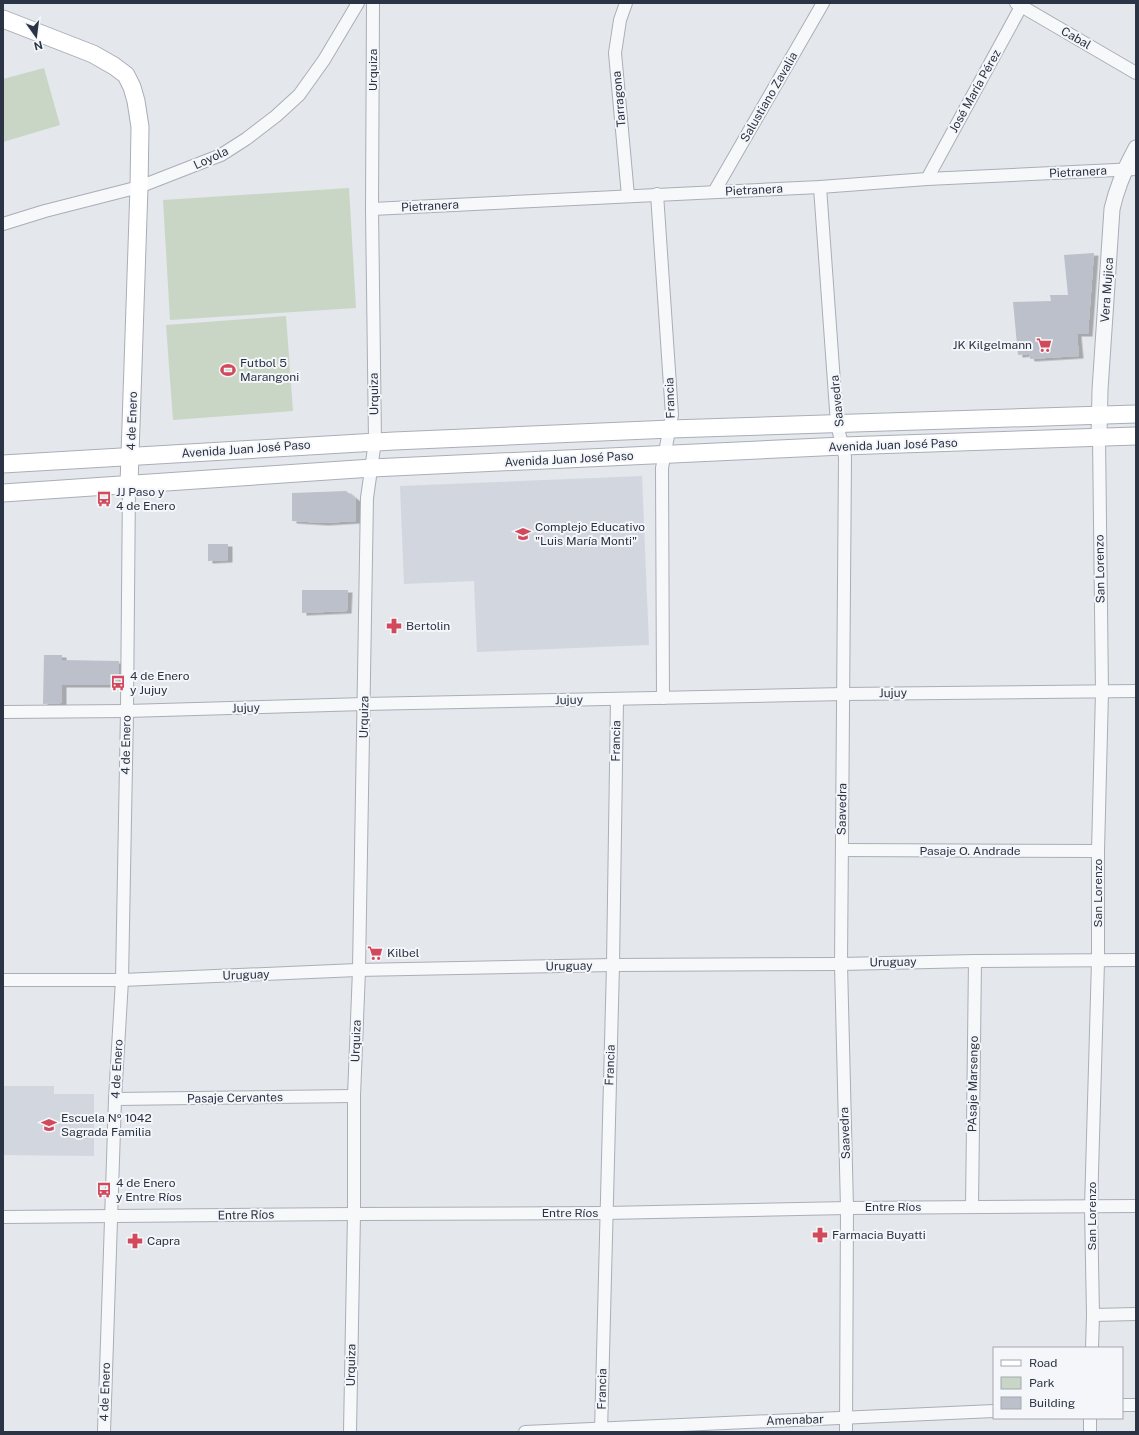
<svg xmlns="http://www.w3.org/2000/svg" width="1139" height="1435" font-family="'Public Sans',sans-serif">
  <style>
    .built { fill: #d2d6de }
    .green { fill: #c9d6c5 }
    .building { fill: #bbc0ca; filter: url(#shadow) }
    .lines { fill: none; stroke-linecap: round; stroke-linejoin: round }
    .minor-casing { stroke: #a9aeb7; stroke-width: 14 }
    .tertiary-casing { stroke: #a9aeb7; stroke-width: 17 }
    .secondary-casing { stroke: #a9aeb7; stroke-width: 19 }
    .minor { stroke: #f7f8fa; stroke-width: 12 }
    .tertiary { stroke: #f7f8fa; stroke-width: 15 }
    .secondary { stroke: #fff; stroke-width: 17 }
    .labels { text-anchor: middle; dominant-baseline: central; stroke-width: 4; stroke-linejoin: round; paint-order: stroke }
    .street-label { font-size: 12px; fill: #2b3445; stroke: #f4f6f9 }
    .poi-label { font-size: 12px; fill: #2b3445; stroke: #f4f6f9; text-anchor: start }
  </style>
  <defs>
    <filter id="shadow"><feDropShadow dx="4.5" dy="2.5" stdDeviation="0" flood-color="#0004"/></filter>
  </defs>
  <rect width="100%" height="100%" fill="#e4e7ec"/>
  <g class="built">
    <path d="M642,476L649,645L477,652L474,581L404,584L400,486Z"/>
    <path d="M3,1086H54V1094H94V1156L3,1155Z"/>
  </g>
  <g class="green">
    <path d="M44,68L60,125L3,142V79Z"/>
    <path d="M349,188L356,308L170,320L163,200Z"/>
    <path d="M286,316L293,411L173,420L166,325Z"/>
  </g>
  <g class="building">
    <path d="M1094,253L1088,334H1077L1079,356L1030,359L1029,354L1018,355L1013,302L1051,301L1050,295H1068L1064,255Z"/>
    <path d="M346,491L356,499V521L324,523L292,521V493Z"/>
    <path d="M208,544H228V560L208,561Z"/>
    <path d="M302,590H348L347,611L302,613Z"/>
    <path d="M44,655H62V660L119,661L118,685H62V703L43,704Z"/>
  </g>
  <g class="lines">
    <g class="minor-casing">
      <g id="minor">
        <path d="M626,3L620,20L615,53L628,196"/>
        <path d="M1016,3L1136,73"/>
        <path d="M927,179L1023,3"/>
        <path d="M820,187L837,424L845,457L841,964L847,1208L846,1432"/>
        <path d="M714,192L823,3"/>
        <path d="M657,194L672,415L662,468L663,698"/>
        <path d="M372,209L820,187L927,179L1136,169"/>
        <path d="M3,224L45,211L139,187L221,155L246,139L276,116L299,95L324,60L358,3"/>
        <path d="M3,712L127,711L364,704L844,694L1136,691"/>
        <path d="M842,850L1098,851"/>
        <path d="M3,980H122L357,970L613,965L841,964L975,961L1136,960"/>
        <path d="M115,1099L354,1096"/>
        <path d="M972,1207L975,961"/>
        <path d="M3,1217L354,1214L606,1213L847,1208L1136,1206"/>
        <path d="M1093,1315L1136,1314"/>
        <path d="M1092,1348L1093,1315L1091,1208L1098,961V851L1102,692L1099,437"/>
        <path d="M1122,1405H1136"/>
        <path d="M1090,1418V1432"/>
        <path d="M104,1432L115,1099L122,980L127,711L129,484"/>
        <path d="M350,1432L354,1214V1096L359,970L367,498L375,441L372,209L373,3"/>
        <path d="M525,1432L994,1411"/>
        <path d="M601,1432L613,965L617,699"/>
      </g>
    </g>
    <g class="tertiary-casing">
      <path id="tertiary" d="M1099,437L1100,390L1112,209C1117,187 1125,168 1136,148"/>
    </g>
    <g class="secondary-casing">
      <g id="secondary">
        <path d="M3,19L93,54L114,66L126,75L132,87L136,101L140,127L139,187L129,484"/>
        <path d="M3,464L394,441L671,429L1136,414"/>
        <path d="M3,493L372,468L843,446L1136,436"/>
      </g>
    </g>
    <use href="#minor" class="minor"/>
    <use href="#tertiary" class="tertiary"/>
    <use href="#secondary" class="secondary"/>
  </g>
  <defs>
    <g id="supermarket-bare" transform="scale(1.2)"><path d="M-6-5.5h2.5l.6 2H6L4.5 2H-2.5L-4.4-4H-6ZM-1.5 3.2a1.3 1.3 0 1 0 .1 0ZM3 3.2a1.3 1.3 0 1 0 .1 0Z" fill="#d1495b" stroke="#f4f6f9" stroke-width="2.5" paint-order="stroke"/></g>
    <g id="stadium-bare" transform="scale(1.2)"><path d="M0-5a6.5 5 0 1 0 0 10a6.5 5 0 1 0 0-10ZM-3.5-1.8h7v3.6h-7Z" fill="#d1495b" stroke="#f4f6f9" stroke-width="2.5" paint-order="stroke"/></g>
    <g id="bus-bare" transform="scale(1.2)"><path d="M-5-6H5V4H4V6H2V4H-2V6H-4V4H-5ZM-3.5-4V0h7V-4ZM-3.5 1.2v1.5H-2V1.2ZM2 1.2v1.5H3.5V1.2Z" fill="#d1495b" stroke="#f4f6f9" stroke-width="2.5" paint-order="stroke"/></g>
    <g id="school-bare" transform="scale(1.2)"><path d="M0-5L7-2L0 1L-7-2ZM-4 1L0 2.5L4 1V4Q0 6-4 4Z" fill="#d1495b" stroke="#f4f6f9" stroke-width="2.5" paint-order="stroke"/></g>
    <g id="pharmacy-bare" transform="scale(1.2)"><path d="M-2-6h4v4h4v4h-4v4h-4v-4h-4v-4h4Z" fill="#d1495b" stroke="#f4f6f9" stroke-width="2.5" paint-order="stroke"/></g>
  </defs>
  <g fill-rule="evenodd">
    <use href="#supermarket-bare" x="1044" y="345"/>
    <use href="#stadium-bare" x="228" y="370"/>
    <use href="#bus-bare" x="104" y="499"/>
    <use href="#school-bare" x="523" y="534"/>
    <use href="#pharmacy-bare" x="394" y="626"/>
    <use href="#bus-bare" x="118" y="683"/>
    <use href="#supermarket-bare" x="375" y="953"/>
    <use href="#school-bare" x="49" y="1125"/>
    <use href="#bus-bare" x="104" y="1190"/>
    <use href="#pharmacy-bare" x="820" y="1235"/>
    <use href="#pharmacy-bare" x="135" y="1241"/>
  </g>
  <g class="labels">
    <g class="street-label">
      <text transform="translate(1076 38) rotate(30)">Cabal</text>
      <text transform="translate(373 70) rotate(-90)">Urquiza</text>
      <text transform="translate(975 91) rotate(-61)">José María Pérez</text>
      <text transform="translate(769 97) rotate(-60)">Salustiano Zavalia</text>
      <text transform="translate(619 99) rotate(-95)">Tarragona</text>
      <text transform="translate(211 158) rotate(-25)">Loyola</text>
      <text transform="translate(1078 172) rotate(-3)">Pietranera</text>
      <text transform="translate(754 190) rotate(-3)">Pietranera</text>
      <text transform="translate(430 206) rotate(-3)">Pietranera</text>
      <text transform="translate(1107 290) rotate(-86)">Vera Mujica</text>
      <text transform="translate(374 394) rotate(-91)">Urquiza</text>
      <text transform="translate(670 398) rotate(-92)">Francia</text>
      <text transform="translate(837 401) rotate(-96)">Saavedra</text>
      <text transform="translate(132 421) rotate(-88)">4 de Enero</text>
      <text transform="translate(893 445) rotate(-2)">Avenida Juan José Paso</text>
      <text transform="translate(246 449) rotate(-4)">Avenida Juan José Paso</text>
      <text transform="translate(569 459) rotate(-3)">Avenida Juan José Paso</text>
      <text transform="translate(1100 569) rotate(-91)">San Lorenzo</text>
      <text transform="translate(893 693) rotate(-1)">Jujuy</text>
      <text transform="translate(569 700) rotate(-1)">Jujuy</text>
      <text transform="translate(246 708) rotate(-2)">Jujuy</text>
      <text transform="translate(364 717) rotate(-89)">Urquiza</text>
      <text transform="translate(616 741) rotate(-89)">Francia</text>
      <text transform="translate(126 745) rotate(-89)">4 de Enero</text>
      <text transform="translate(842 809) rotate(-89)">Saavedra</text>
      <text x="970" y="851">Pasaje O. Andrade</text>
      <text transform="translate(1098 893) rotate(-90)">San Lorenzo</text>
      <text transform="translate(893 962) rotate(-1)">Uruguay</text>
      <text transform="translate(569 966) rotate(-1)">Uruguay</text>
      <text transform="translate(246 975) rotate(-2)">Uruguay</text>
      <text transform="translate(356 1041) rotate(-88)">Urquiza</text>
      <text transform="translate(610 1065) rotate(-88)">Francia</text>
      <text transform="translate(117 1069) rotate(-87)">4 de Enero</text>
      <text transform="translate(973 1084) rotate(-89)">PAsaje Marsengo</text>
      <text transform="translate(235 1098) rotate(-1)">Pasaje Cervantes</text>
      <text transform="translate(845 1133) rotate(-92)">Saavedra</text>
      <text x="893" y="1207">Entre Ríos</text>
      <text x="570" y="1213">Entre Ríos</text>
      <text transform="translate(246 1215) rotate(-1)">Entre Ríos</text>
      <text transform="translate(1092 1216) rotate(-90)">San Lorenzo</text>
      <text transform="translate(351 1365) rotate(-89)">Urquiza</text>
      <text transform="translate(602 1389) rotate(-89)">Francia</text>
      <text transform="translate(105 1392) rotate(-88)">4 de Enero</text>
      <text transform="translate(795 1420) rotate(-2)">Amenabar</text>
    </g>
    <g class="poi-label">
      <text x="1032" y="345" text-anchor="end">JK Kilgelmann</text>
      <text x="240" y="363">Futbol 5<tspan x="240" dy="14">Marangoni</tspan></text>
      <text x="116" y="492">JJ Paso y<tspan x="116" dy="14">4 de Enero</tspan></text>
      <text x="535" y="527">Complejo Educativo<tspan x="535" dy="14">"Luis María Monti"</tspan></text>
      <text x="406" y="626">Bertolin</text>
      <text x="130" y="676">4 de Enero<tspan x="130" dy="14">y Jujuy</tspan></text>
      <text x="387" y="953">Kilbel</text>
      <text x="61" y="1118">Escuela Nº 1042<tspan x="61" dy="14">Sagrada Familia</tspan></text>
      <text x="116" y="1183">4 de Enero<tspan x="116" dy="14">y Entre Ríos</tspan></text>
      <text x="832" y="1235">Farmacia Buyatti</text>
      <text x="147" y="1241">Capra</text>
    </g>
  </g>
  <rect width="1139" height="1435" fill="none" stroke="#2b3445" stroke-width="8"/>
  <rect x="993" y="1347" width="130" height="72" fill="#f4f6f9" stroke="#a4a8b1"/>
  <rect x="1001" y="1360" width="20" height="6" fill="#ffffff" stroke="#a4a8b1"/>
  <text x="1029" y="1367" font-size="12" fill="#2b3445">Road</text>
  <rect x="1001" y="1377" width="20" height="12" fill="#c9d6c5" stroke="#a4a8b1"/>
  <text x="1029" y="1387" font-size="12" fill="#2b3445">Park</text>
  <rect x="1001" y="1397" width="20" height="12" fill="#bbc0ca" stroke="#a4a8b1"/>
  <text x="1029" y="1407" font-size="12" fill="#2b3445">Building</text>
  <g transform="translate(36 36) rotate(166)" stroke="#f4f6f9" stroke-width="3" paint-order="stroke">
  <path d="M0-3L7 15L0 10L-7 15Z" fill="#2b3445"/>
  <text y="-6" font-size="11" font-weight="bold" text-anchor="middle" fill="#2b3445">N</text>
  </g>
</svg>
